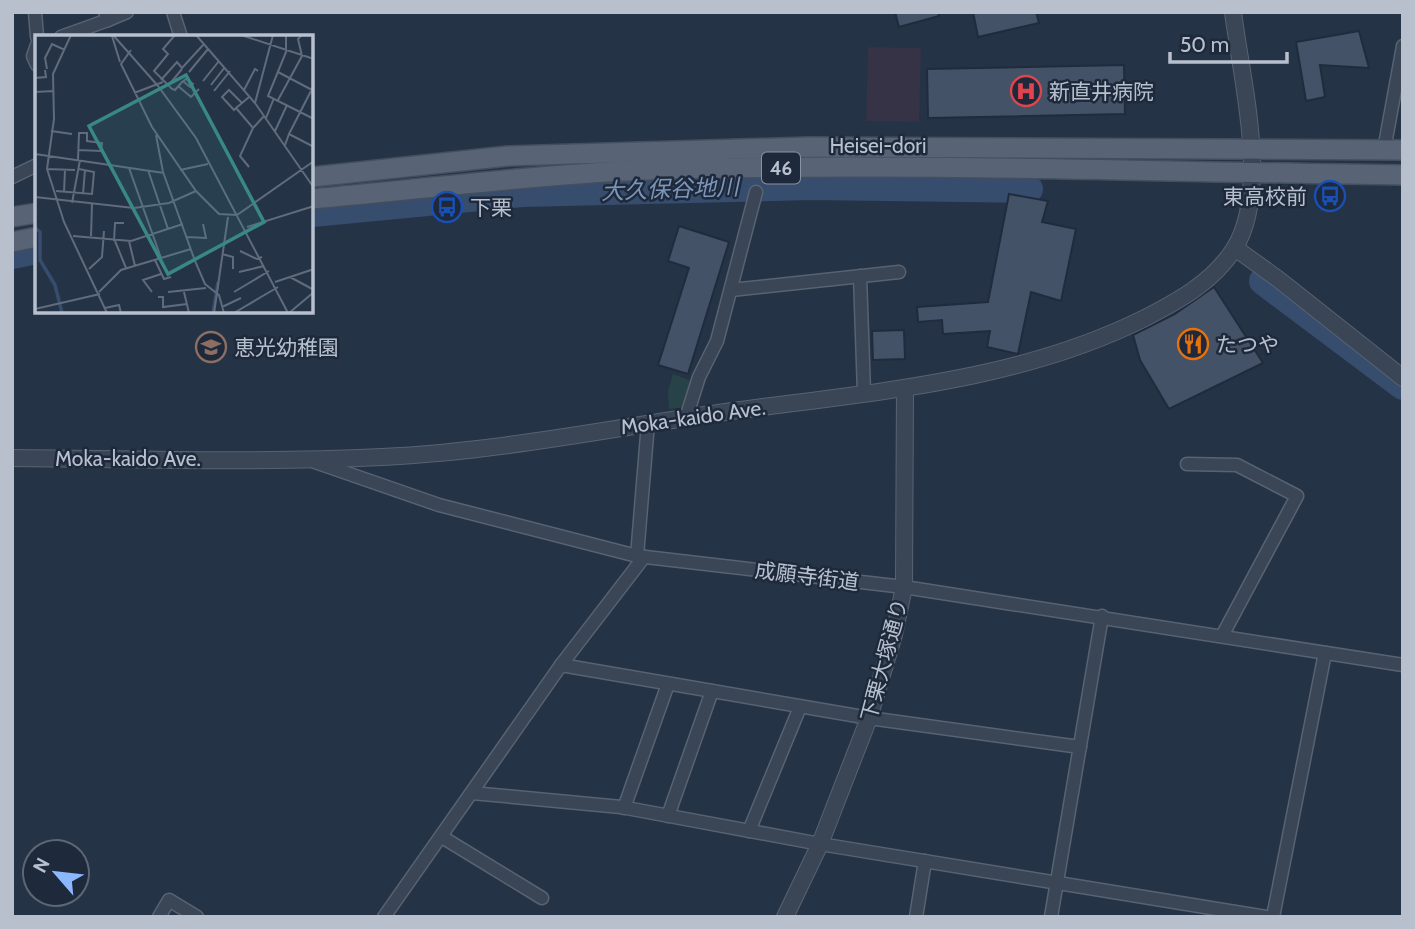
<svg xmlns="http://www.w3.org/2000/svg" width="1415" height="929" font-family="Cabin,'Noto Sans JP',sans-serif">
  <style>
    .medical { fill: #353345 }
    .park { fill: #274347 }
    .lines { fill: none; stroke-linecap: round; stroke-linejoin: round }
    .river { stroke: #374d6e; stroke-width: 28 }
    .building { fill: #445268; stroke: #202c3d; stroke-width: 2 }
    .minor-casing { stroke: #586372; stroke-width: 15 }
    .tertiary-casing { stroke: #586372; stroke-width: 18 }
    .primary-casing { stroke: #434e5e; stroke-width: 22 }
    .minor { stroke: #3a4555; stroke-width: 12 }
    .tertiary { stroke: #3a4555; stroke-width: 16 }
    .primary { stroke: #586475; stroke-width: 19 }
    .labels { text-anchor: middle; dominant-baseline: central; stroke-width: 5; stroke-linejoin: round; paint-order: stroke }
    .shield { fill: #1e2a3b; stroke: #8a93a2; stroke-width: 2 }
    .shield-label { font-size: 19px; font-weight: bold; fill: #b8c0ce }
    .poi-label { font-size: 21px; fill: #b8c0ce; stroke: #1e2a3b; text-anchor: start }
    .street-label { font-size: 21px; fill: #b8c0ce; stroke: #1e2a3b }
    .water-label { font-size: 23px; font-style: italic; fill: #7c95b8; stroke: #1e2a3b }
    .inset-river { fill: none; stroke: #374d6e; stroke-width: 3.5 }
    .inset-road { fill: none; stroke: #606b7c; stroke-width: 2 }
    .view { fill: #398886; fill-opacity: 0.15; stroke: #398886; stroke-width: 3.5 }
    .inset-edge { fill: none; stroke: #b8c0ce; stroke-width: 3.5 }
  </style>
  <rect width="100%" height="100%" fill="#253346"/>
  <path class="medical" d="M868,47L921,48L919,122L866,121Z"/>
  <path class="park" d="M673,374L694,382L686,407L669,409L668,391Z"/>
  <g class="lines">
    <g class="river">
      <path d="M312,213L522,193L811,186L1029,189"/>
      <path d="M12,255L37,250"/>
      <path d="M1263,281L1403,386"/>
    </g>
  </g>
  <g class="building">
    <path d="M895,12H938L939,16L899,27Z"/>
    <path d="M973,12H1036L1039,23L978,37Z"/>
    <path d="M1359,31L1369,68L1320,65L1325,97L1306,101L1296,42Z"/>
    <path d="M1124,65L1125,114L928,118L927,69Z"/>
    <path d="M1009,194L1048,201L1042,222L1076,229L1061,301L1031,292L1018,354L987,347L990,331L943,334L942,320L918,322L917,307L988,302Z"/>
    <path d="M679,226L729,242L688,374L658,365L689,268L668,261Z"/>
    <path d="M1214,287L1263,363L1169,409L1140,360L1133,335L1175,314Z"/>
    <path d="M904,330L905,359L873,360L872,331Z"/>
  </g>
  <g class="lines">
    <g class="minor-casing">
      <g id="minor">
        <path d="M35,12L37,37"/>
        <path d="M173,12L181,37"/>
        <path d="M108,20L127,12"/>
        <path d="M61,37L108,20L105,12"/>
        <path d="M37,45L33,56L37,65"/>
        <path d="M1384,150L1403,46"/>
        <path d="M12,177L37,165"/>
        <path d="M860,276L864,393"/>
        <path d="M731,290L899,272"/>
        <path d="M686,418L699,377L717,341L756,192"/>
        <path d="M315,462L439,505L637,556L904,587L1403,665"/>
        <path d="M1187,464L1237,465L1297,496L1222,636"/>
        <path d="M637,556L648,423"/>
        <path d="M561,665L869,718L1080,747"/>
        <path d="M472,793L621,807L820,844L1266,917"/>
        <path d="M624,808L668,684"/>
        <path d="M668,816L712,691"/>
        <path d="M749,831L800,707"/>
        <path d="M442,837L542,898"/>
        <path d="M159,917L169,900L197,917"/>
        <path d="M384,917L561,665L644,557"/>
        <path d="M916,917L925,861"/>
        <path d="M1051,917L1102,616"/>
        <path d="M1273,917L1325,653"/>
      </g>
    </g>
    <g class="tertiary-casing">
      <g id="tertiary">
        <path d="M1235,248L1278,279L1403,378"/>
        <path d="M12,458C135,459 259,463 382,457C490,452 598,431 705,415C853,393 1009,386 1145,318C1178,301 1213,282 1234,249C1271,191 1241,78 1233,12"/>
        <path d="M785,917L820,844L869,718L894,635L904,587L905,388"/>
      </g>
    </g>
    <g class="primary-casing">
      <g id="primary">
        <path d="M312,177L508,156L808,147L1403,150"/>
        <path d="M312,199C434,188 556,172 678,169C919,163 1161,172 1403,175"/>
        <path d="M12,217L37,213"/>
        <path d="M12,242L37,237"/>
      </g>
    </g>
    <use href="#minor" class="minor"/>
    <use href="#tertiary" class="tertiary"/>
    <use href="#primary" class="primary"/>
  </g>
  <defs>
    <g id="hospital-ring" transform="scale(1.575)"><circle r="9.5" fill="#1e2a3b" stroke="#e0444e" stroke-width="1.5"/><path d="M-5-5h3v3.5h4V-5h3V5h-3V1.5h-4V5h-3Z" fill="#e0444e"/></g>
    <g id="bus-ring" transform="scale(1.575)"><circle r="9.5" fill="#1e2a3b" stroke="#1a4fb4" stroke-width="1.5"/><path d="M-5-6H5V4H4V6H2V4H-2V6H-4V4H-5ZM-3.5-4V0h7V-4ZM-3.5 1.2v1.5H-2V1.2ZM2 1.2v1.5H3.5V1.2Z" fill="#1a4fb4"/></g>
    <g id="restaurant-ring" transform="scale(1.575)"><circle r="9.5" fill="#1e2a3b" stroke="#e8710a" stroke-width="1.5"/><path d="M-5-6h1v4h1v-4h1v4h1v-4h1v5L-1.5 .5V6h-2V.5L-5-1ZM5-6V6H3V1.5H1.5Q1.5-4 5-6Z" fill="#e8710a"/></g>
    <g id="school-ring" transform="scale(1.575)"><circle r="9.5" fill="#1e2a3b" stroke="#8d6e63" stroke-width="1.5"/><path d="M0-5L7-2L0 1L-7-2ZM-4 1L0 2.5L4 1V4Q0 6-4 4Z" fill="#8d6e63"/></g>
  </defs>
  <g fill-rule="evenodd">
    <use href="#hospital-ring" x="1026" y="91"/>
    <use href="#bus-ring" x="1330" y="196"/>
    <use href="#bus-ring" x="447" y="207"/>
    <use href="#restaurant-ring" x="1193" y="344"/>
    <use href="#school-ring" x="211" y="347"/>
  </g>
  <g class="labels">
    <rect class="shield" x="762" y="152.5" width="38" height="31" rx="5"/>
    <g class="shield-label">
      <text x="781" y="168">46</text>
    </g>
    <g class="poi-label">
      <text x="1049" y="91">新直井病院</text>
      <text x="1307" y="196" text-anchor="end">東高校前</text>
      <text x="470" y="207">下栗</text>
      <text x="1216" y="344">たつや</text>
      <text x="234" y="347">恵光幼稚園</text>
    </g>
    <g class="street-label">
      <text x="878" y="145">Heisei-dori</text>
      <text transform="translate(693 417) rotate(-8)">Moka-kaido Ave.</text>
      <text x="128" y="458">Moka-kaido Ave.</text>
      <text transform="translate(807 576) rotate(7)">成願寺街道</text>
      <text transform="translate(884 660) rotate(-75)">下栗大塚通り</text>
    </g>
    <g class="water-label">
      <text transform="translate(670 189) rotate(-2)">大久保谷地川</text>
    </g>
  </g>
  <g transform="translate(35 35)">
    <rect width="278" height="278" fill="#253346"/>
    <path class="inset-river" d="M0,193L5,197V225L20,250L27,278M178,278L183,247"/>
    <path class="inset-road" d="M36,0L18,39L19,84L12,134L29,187L72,278M78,0L123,51L161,103L253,278M140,0L128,14L133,19L119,36L137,54L140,55L147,47L151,44L158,49L155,52L148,46M161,0L220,68L279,153M206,0L279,24M251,0V17L233,61L279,84M77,1L85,27M96,15L86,29L117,92L161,156L184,179L202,180L279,126M12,34L10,23L17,9L30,15M10,35L11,42L0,43V57L19,56M154,37L173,14M243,37L279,56M126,45L142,27L147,33L169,9M168,46L184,26M176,50L190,32M133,51L147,34M143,51L156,62L164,54M209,55L220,34L223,36M179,56L195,36M99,58L128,47M243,65L267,21L263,4L267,0M207,68L194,55L187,62L199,75L201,73L207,68L214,62M220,68L238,0M201,73L218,93L229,81M231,83L239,63M16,96L37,99M240,96L252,70M254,99L279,50M121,100L128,137L160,226L170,249L184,260L189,278M250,110L254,99L279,112M0,119L129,138M43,125L44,98H52V106L67,108L66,116L43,115M214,132L205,121L218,93M94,133L126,223M12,134L40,135M113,135L133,194M145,135L173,129M21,156L57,159L59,137L44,134M29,157L30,135M48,159L50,135M0,162L99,173L134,168L161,156M37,168L45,125M212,192L279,171M38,201L96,206L148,189M56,201L57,169M152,202L171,203L168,189M79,206L80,188H89M80,206L91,233M94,206L100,231M205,216L222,224L227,222M187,219L198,222V234M120,225L129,244L136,242M54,234L67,222L69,196M204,237L229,231M255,242L279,255M240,247L279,234M64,257L86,235L156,214M117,257L108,245L126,239M133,257L171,253M149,257L154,278M199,257L234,236M123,262H128V272L152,269M187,272L206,263M70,273L84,270L86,278M0,274L65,259M179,278L193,182M199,278L243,252M254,278L279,257"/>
    <path class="view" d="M151,40L229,187L133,239L54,91Z"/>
    <rect width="278" height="278" class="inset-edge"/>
  </g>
  <rect width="1415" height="929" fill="none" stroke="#b8c0ce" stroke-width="28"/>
  <g transform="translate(56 873) rotate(298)"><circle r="33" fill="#1e2a3b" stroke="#5c6676" stroke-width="2"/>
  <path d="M0-5L12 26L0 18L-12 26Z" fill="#8cb7ff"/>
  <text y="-10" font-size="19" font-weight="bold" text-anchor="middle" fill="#b8c0ce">N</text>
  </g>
  <path d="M1170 52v10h117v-10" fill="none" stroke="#b8c0ce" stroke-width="3.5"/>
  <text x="1180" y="52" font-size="21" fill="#b8c0ce" stroke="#1e2a3b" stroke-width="5" paint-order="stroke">50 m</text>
</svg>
